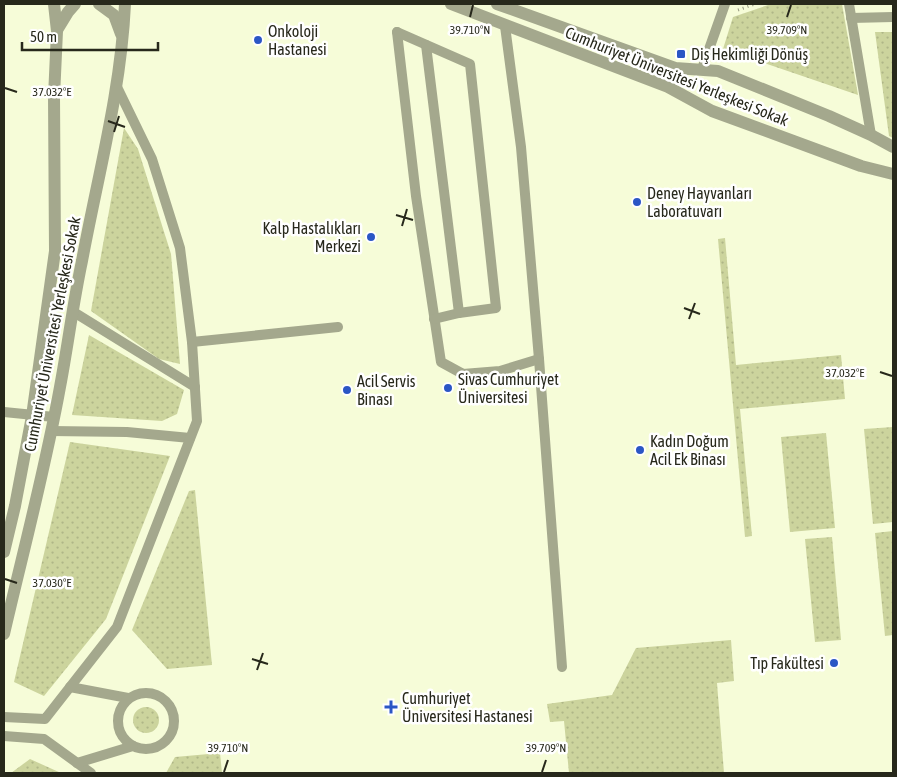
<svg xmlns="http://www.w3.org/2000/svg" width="897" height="777" font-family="'Asap Condensed',sans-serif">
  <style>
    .grass { fill: url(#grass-dots) }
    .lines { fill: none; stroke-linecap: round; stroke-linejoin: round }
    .path { stroke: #979a81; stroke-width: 3; stroke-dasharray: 1 4; stroke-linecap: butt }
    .lane { stroke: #a4a88d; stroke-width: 10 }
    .street { stroke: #a4a88d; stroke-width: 12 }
    .ticks { fill: none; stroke: #27281b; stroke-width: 2 }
    .poi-dot { fill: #2b56c5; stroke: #fff; stroke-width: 2 }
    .labels { text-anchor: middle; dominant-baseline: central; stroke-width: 5; stroke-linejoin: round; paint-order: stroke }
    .poi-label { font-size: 16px; fill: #27281b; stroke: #fff; text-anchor: start }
    .street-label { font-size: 16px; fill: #27281b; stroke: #fff }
    .ticks-label { font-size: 12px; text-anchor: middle; fill: #27281b; stroke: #fff; stroke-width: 5; stroke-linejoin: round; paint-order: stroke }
  </style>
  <defs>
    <pattern id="grass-dots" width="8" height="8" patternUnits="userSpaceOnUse" patternTransform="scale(1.25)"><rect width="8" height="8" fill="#ccd49d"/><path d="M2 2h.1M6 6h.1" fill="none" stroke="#afb687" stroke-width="1.8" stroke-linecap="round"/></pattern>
  </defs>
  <rect width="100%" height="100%" fill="#f6fcd8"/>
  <g class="grass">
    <path d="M771,4H842L858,95L723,49L733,17Z"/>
    <path d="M875,32H893V138L889,136Z"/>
    <path d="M124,128L138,149L171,254L180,364L159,359L91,311Z"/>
    <path d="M725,238L736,365L841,355L845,399L740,409L752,536L745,537L718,239Z"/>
    <path d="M89,335L184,390L177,414L162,421L72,415Z"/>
    <path d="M893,427V522L873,524L864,429Z"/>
    <path d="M826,433L835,528L790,532L781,437Z"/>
    <path d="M70,442L170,456L106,619L44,696L14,682Z"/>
    <path d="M195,490L212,665L167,669L132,630L189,491Z"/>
    <path d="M893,531V635L885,636L875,533Z"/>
    <path d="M832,537L841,640L815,642L805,539Z"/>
    <path d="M731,640L734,681L717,683L724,773H569L564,721L550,722L547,704L612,695L636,648Z"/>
    <circle cx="146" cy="720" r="13"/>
    <path d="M220,753L222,773H166L175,757Z"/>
    <path d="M30,759L61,773H11Z"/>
  </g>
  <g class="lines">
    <path class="path" d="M738,10L755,4"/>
    <g class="lane">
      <path d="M849,4L871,135"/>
      <path d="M851,18L893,17"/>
      <path d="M505,26L521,147L539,359L562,667"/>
      <path d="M397,32L416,196L441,362L463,374L500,371L539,359"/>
      <path d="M397,32L470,64L496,308L459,313L434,319"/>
      <path d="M426,45L459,313"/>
      <path d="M702,69L725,4"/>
      <path d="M72,311L195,387"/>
      <path d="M192,342L338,327"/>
      <path d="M4,412L54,417"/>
      <path d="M51,431L127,432L190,438"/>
      <path d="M70,687L128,698"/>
      <circle cx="146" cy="721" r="28"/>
      <path d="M4,717L45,719L117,627L197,421L192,342L180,248L152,159L116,85"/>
      <path d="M4,736L44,739L91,773"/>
      <path d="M77,763L133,746"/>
    </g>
    <g class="street">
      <path d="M99,4L114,15L121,34"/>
      <path d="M451,4L668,87L712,111L861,166L893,174"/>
      <path d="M497,4L675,68L718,71L829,116L871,135L893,147"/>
      <path d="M57,30L68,12L75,4"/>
      <path d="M4,552L15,506L32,416L55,251L54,97L57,31L54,4"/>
      <path d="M4,634C23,552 45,470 60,387C68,345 73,303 82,261C98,175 121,91 125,4"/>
    </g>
  </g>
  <path class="ticks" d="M470,17L473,5M787,17L791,5M5,88L17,92M108,121L125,127M114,132L119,116M396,215L413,220M402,226L407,209M684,308L700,314M689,319L695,303M880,372L892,376M5,579L17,583M252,659L268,664M257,670L263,653M224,772L228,760M542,772L546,760"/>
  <g class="poi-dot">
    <circle cx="258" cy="40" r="5"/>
    <rect x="676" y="49" width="10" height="10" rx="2.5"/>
    <circle cx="637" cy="202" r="5"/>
    <circle cx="371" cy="237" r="5"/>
    <circle cx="448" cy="388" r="5"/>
    <circle cx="347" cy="390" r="5"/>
    <circle cx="640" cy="450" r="5"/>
    <circle cx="834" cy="663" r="5"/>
    <path d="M388.5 699.5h5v5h5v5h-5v5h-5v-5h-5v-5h5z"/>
  </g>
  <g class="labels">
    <g class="poi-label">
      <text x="268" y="31">Onkoloji<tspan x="268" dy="18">Hastanesi</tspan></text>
      <text x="691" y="54">Diş Hekimliği Dönüş</text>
      <text x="647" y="193">Deney Hayvanları<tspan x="647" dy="18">Laboratuvarı</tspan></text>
      <text x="361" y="228" text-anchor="end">Kalp Hastalıkları<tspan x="361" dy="18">Merkezi</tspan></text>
      <text x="458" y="379">Sivas Cumhuriyet<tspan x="458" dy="18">Üniversitesi</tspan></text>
      <text x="357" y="381">Acil Servis<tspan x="357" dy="18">Binası</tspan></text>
      <text x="650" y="441">Kadın Doğum<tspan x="650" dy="18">Acil Ek Binası</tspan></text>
      <text x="824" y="663" text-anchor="end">Tıp Fakültesi</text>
      <text x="402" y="698">Cumhuriyet<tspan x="402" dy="18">Üniversitesi Hastanesi</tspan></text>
    </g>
    <g class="street-label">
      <text transform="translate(677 76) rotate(22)">Cumhuriyet Üniversitesi Yerleşkesi Sokak</text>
      <text transform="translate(52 334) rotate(-79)">Cumhuriyet Üniversitesi Yerleşkesi Sokak</text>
    </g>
  </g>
  <g class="ticks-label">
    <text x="470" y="34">39.710°N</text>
    <text x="787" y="34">39.709°N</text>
    <text x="52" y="96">37.032°E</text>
    <text x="845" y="377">37.032°E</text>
    <text x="52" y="587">37.030°E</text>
    <text x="228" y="752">39.710°N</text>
    <text x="546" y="752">39.709°N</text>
  </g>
  <rect width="897" height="777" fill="none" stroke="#27281b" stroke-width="10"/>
  <path d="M22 42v8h136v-8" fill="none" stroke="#27281b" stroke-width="2.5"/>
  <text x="30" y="42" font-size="15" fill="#27281b" stroke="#ffffff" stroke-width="4" paint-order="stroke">50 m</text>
</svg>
